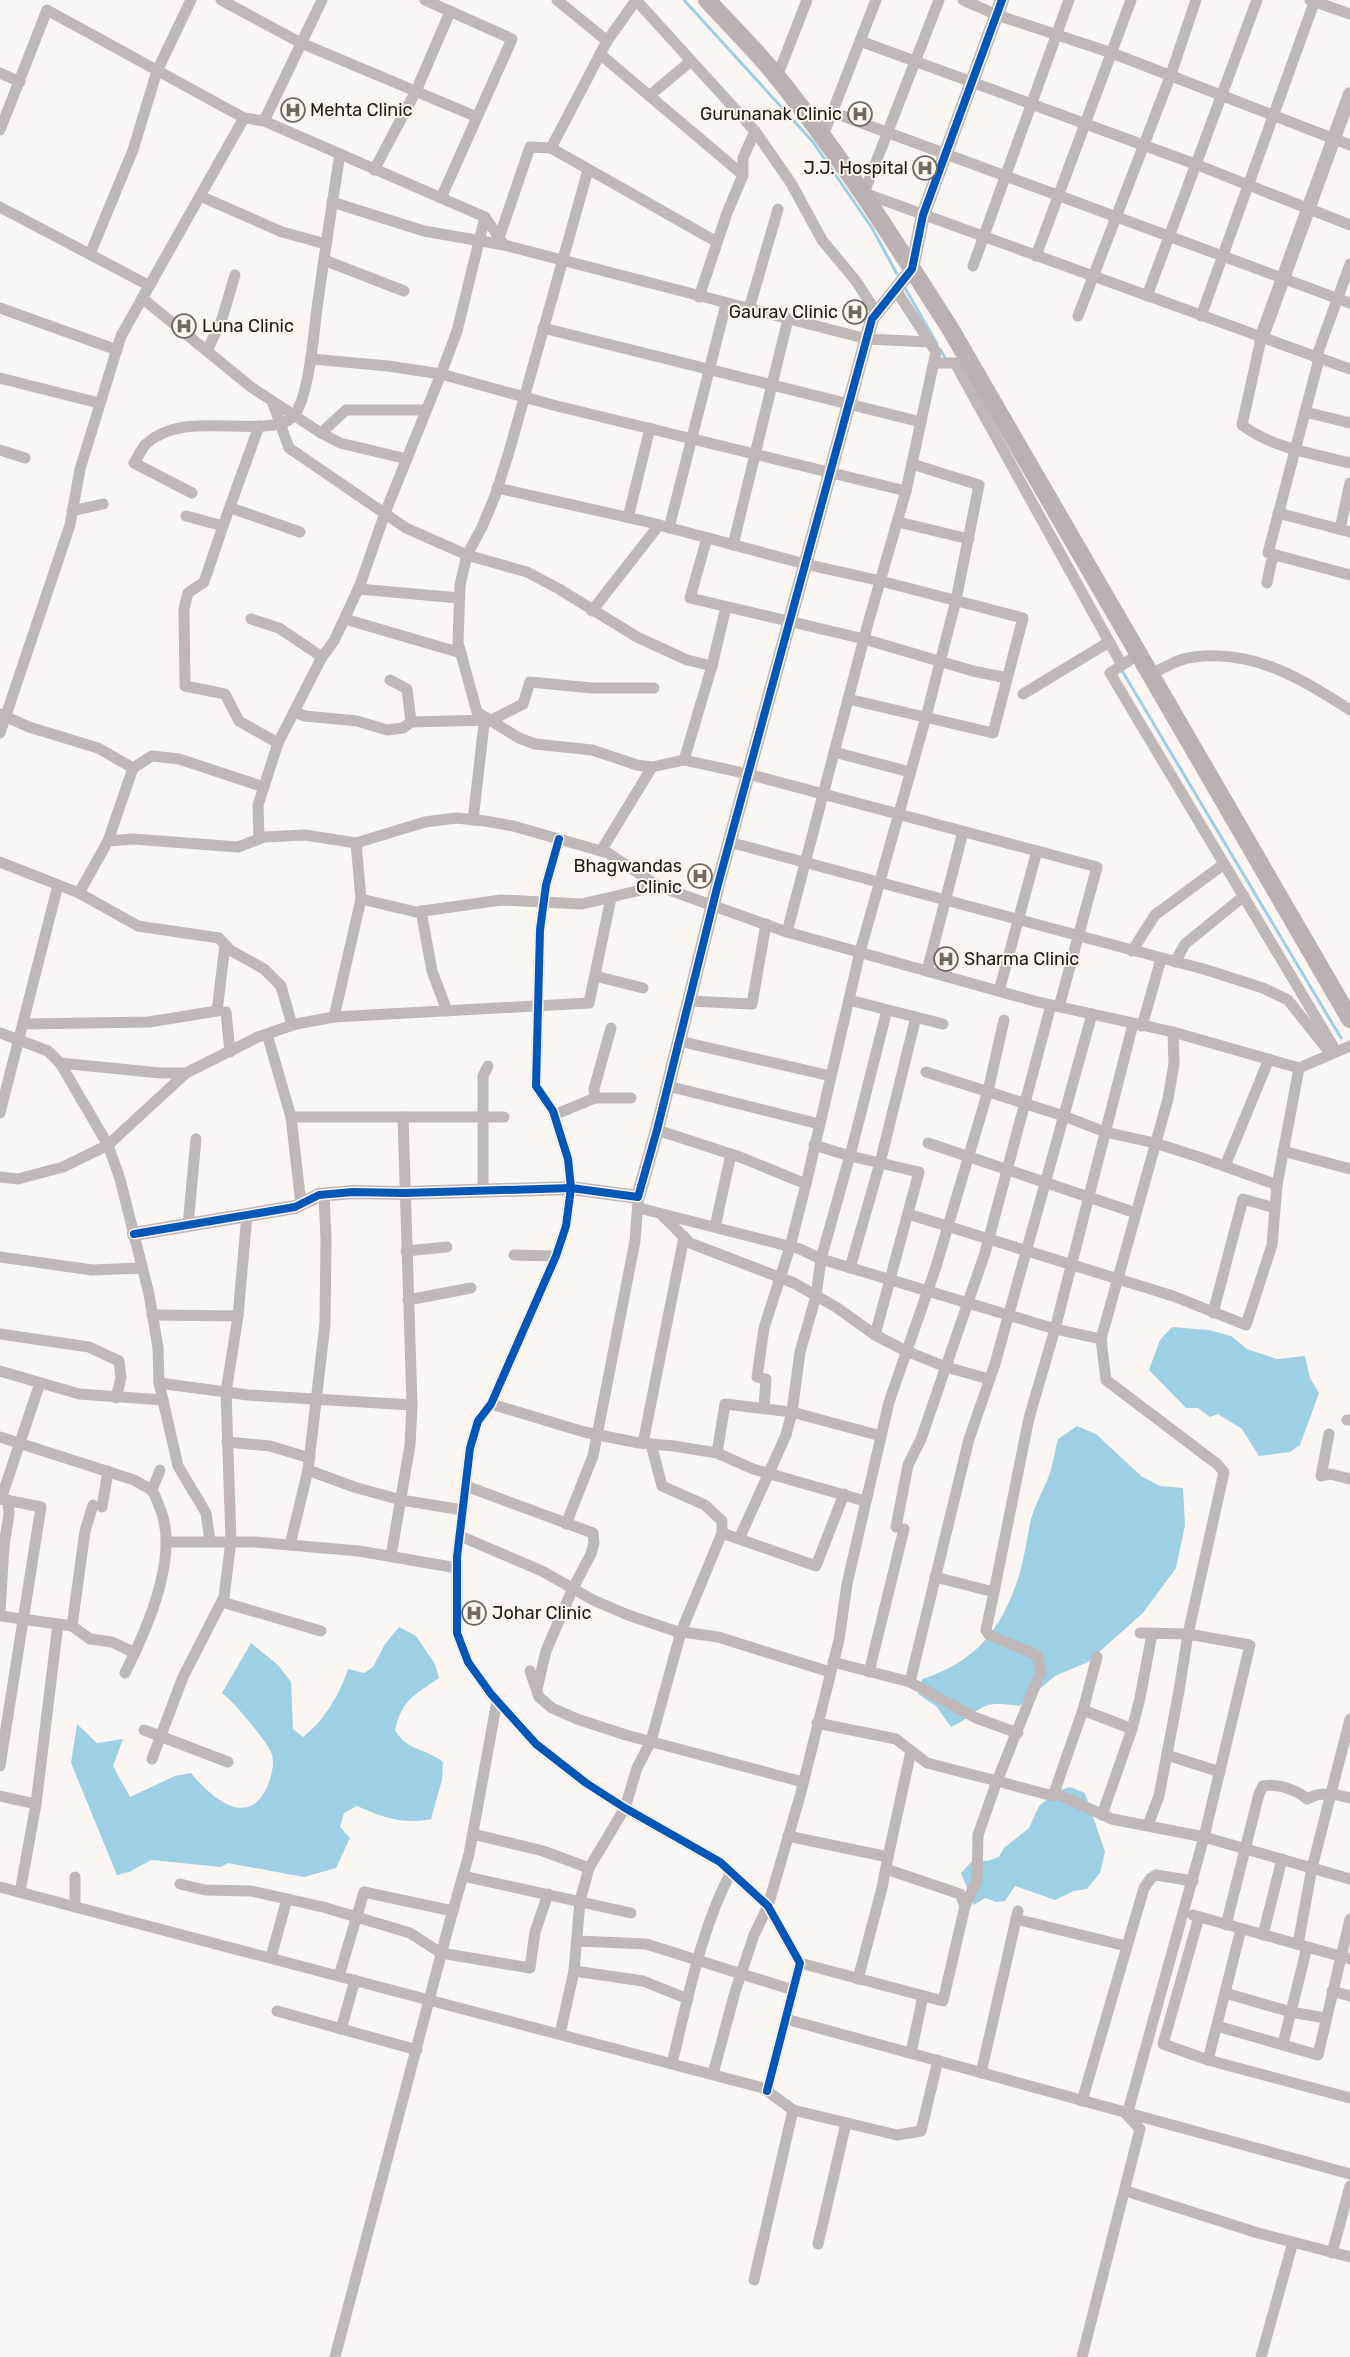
<svg xmlns="http://www.w3.org/2000/svg" width="1350" height="2357" font-family="Rubik,sans-serif">
  <style>
    .water { fill: #9dd0e4 }
    .lines { fill: none; stroke-linecap: round; stroke-linejoin: round }
    .stream { stroke: #9dd0e4; stroke-width: 3 }
    .minor { stroke: #c0b7b8; stroke-width: 11 }
    .tertiary { stroke: #c0b7b8; stroke-width: 14 }
    .trunk { stroke: #bcb1b2; stroke-width: 18 }
    .cycleway-casing { stroke: #fff5ee; stroke-width: 11 }
    .cycleway { stroke: #0057b8; stroke-width: 8 }
    .labels { text-anchor: middle; dominant-baseline: central; stroke-width: 4; stroke-linejoin: round; paint-order: stroke }
    .poi-label { font-size: 18px; fill: #221a14; stroke: #fff5ee; text-anchor: start }
  </style>
  <rect width="100%" height="100%" fill="#fbf6f2"/>
  <g class="water">
    <path d="M1172,1327L1209,1330L1231,1336L1247,1349L1277,1359L1305,1356L1310,1378L1319,1393L1300,1445L1290,1452L1259,1456L1242,1429L1218,1414L1210,1417L1198,1408H1186L1149,1370L1160,1340Z"/>
    <path d="M1077,1426L1096,1434L1141,1476L1160,1486L1183,1488L1185,1525L1176,1568L1143,1613L1116,1637L1088,1662L1055,1676L1019,1706C976,1699 984,1711 951,1727L936,1706L918,1694L922,1679C977,1662 1004,1626 1020,1572C1025,1555 1027,1537 1031,1519C1036,1503 1044,1489 1050,1473C1053,1462 1055,1451 1058,1439Z"/>
    <path d="M399,1627L416,1636L435,1664L439,1678C415,1695 402,1699 395,1730C407,1751 425,1748 443,1762L442,1780L431,1819C403,1825 382,1817 357,1806L344,1813L340,1827L350,1838L336,1868L304,1877L228,1863L221,1867L151,1860L129,1872L117,1875L71,1763L77,1724L97,1743L123,1739L113,1766L130,1797L175,1776L191,1773C213,1800 251,1831 269,1782C272,1773 275,1762 271,1752C265,1739 234,1702 222,1693L251,1643L278,1665L291,1682L293,1729L303,1737C324,1721 340,1694 348,1669L364,1673L373,1667L385,1644Z"/>
    <path d="M1070,1787L1085,1793L1105,1852L1100,1873L1087,1889L1074,1891L1055,1900L1015,1886L1005,1901L996,1902L985,1898L974,1905L961,1873L973,1860L987,1861L999,1857L1004,1848L1029,1828L1039,1806L1058,1791Z"/>
  </g>
  <g class="lines">
    <g class="stream">
      <path d="M684,0L813,142L872,228L897,274"/>
      <path d="M905,288L937,344"/>
      <path d="M940,349L947,361"/>
      <path d="M1121,669L1341,1038"/>
    </g>
    <g class="minor">
      <path d="M221,0L301,43L477,117"/>
      <path d="M425,0L512,39L441,198"/>
      <path d="M557,0L607,41"/>
      <path d="M636,0L755,131L743,158V175L727,213L699,297"/>
      <path d="M939,0L864,193L1350,369"/>
      <path d="M963,0L997,15L1112,53L1350,145"/>
      <path d="M1310,0L1350,14"/>
      <path d="M860,41L1195,164L1350,225"/>
      <path d="M600,54L743,175"/>
      <path d="M0,73L20,82"/>
      <path d="M777,77L807,0"/>
      <path d="M649,96L691,61"/>
      <path d="M832,112L1350,303"/>
      <path d="M264,121L322,0"/>
      <path d="M0,130L47,10L244,118L264,121L485,217L504,245L867,339L929,342"/>
      <path d="M755,131L791,183L822,240L856,281L876,312"/>
      <path d="M823,136L876,0"/>
      <path d="M551,148L607,41L636,0"/>
      <path d="M374,170L416,91L450,12"/>
      <path d="M588,170L509,452L495,496L482,527L467,555L460,585L458,643L477,712L519,738L535,744L592,750L637,765L652,767L684,760L748,774L1097,867L1059,1007"/>
      <path d="M200,196L282,232L326,244"/>
      <path d="M332,202L424,231L504,245"/>
      <path d="M0,207L148,285"/>
      <path d="M499,238L530,147L551,148L717,242"/>
      <path d="M90,254L133,150L157,71L191,0"/>
      <path d="M1036,256L1131,0"/>
      <path d="M324,260L404,291"/>
      <path d="M973,266L1069,0"/>
      <path d="M1147,296L1257,0"/>
      <path d="M142,298L251,387L321,433L340,443L407,459"/>
      <path d="M0,308L117,350"/>
      <path d="M749,309L778,209"/>
      <path d="M1078,316L1170,77L1196,0"/>
      <path d="M1201,316L1315,0"/>
      <path d="M543,328L921,422"/>
      <path d="M1261,339L1242,425C1272,448 1314,454 1350,463"/>
      <path d="M207,351L222,319L235,275"/>
      <path d="M1316,358L1350,264"/>
      <path d="M311,359L388,366L441,374L553,405L906,491"/>
      <path d="M1319,359L1268,553L1350,575"/>
      <path d="M934,363H955L1122,665"/>
      <path d="M0,378L99,403"/>
      <path d="M272,401L289,448L406,528L467,555L527,572L559,589L637,637L687,660L712,666"/>
      <path d="M1305,412L1350,423"/>
      <path d="M321,433L346,410H426"/>
      <path d="M0,450L25,458"/>
      <path d="M497,488L648,522L805,564L881,581L1023,618L993,733L848,699"/>
      <path d="M192,493L134,463C138,457 141,449 146,444C177,416 225,429 263,426C275,425 286,425 294,415C310,396 314,327 318,301C325,252 332,203 340,154"/>
      <path d="M231,508L300,532"/>
      <path d="M72,511L103,504"/>
      <path d="M1278,513L1350,532"/>
      <path d="M186,516L223,526L259,426"/>
      <path d="M628,518L650,428"/>
      <path d="M898,522L969,539"/>
      <path d="M223,526L204,582L188,593L184,609L185,686L225,694L239,721L278,743"/>
      <path d="M669,528L726,304"/>
      <path d="M1340,529L1350,483"/>
      <path d="M707,538L690,598L864,639L973,671L1007,678"/>
      <path d="M733,545L788,319"/>
      <path d="M1267,583L1271,563L1275,555"/>
      <path d="M359,589L459,598"/>
      <path d="M592,611L659,525"/>
      <path d="M251,619L279,628L322,657L334,641L360,585L385,513L441,374L457,331L485,217"/>
      <path d="M345,619L461,653"/>
      <path d="M1139,654L1110,673L1333,1046"/>
      <path d="M1151,674C1164,668 1179,658 1194,657C1254,649 1302,679 1350,710"/>
      <path d="M390,680L407,689L411,722L490,720"/>
      <path d="M1023,694L1109,642"/>
      <path d="M294,712L305,716L357,721L387,730L403,728L411,722"/>
      <path d="M0,714L29,727L98,748L133,768"/>
      <path d="M0,733L70,525L80,469L121,336L244,118"/>
      <path d="M834,752L910,772"/>
      <path d="M684,760L712,666L726,607"/>
      <path d="M473,820L484,724L523,704L530,682L591,688H654"/>
      <path d="M259,839L258,805L278,743L322,657"/>
      <path d="M559,839L546,885L540,930L536,1086L553,1111L568,1159L571,1188L566,1226L556,1256L491,1404L478,1421L470,1448L457,1557V1633L468,1662L491,1694L536,1744L586,1783L625,1808L720,1862L768,1906L800,1963L767,2091"/>
      <path d="M108,841L133,768L152,756L179,759L264,787"/>
      <path d="M729,842L1207,970L1263,988L1288,1000L1331,1054"/>
      <path d="M601,851L652,767"/>
      <path d="M0,862L79,893L138,926L219,938L230,950L264,969L281,986L292,1025"/>
      <path d="M79,893L108,841L133,839L238,847L264,837L305,835L356,843L425,822L456,818L485,821L513,826L608,853L658,886L787,932L1038,1002L1173,1032L1299,1068L1350,1046"/>
      <path d="M361,899L416,912L501,900L582,904L658,886"/>
      <path d="M421,911L432,971L447,1011"/>
      <path d="M787,932L867,627L906,491L936,352L896,290"/>
      <path d="M1132,951L1155,915L1224,864"/>
      <path d="M1175,962L1185,944L1244,896"/>
      <path d="M927,971L963,832"/>
      <path d="M595,976L643,988"/>
      <path d="M999,991L1037,851"/>
      <path d="M849,1000L943,1024"/>
      <path d="M689,1001L752,1004L766,924"/>
      <path d="M887,1010L852,1148L821,1259L1055,1329L1101,1339L1168,1099L1174,1064L1173,1032"/>
      <path d="M226,1012L230,1052"/>
      <path d="M334,1017L361,899L356,843"/>
      <path d="M23,1024L149,1022L217,1011L225,945"/>
      <path d="M1142,1026L1161,959"/>
      <path d="M0,1033L48,1051L60,1063L160,1073H186L258,1037L296,1024L334,1017L589,1003L611,898"/>
      <path d="M267,1034L291,1117L301,1204"/>
      <path d="M679,1041L831,1076"/>
      <path d="M60,1063L108,1145L120,1179L149,1294L158,1348L159,1383L178,1466L206,1513L210,1541"/>
      <path d="M926,1072L1064,1116L1105,1132L1155,1143L1202,1158L1277,1185"/>
      <path d="M668,1086L819,1124"/>
      <path d="M595,1098H631"/>
      <path d="M0,1113L58,885"/>
      <path d="M554,1115L595,1098L594,1089L611,1028"/>
      <path d="M291,1117H504"/>
      <path d="M657,1130L740,1157L806,1184L860,952L926,717L956,600L979,485L912,464"/>
      <path d="M928,1143L1136,1213"/>
      <path d="M814,1145L850,1156L919,1172L875,1335"/>
      <path d="M1283,1151L1350,1169"/>
      <path d="M1225,1166L1269,1059"/>
      <path d="M0,1177L18,1179L63,1167L108,1145L186,1073"/>
      <path d="M483,1190V1076L488,1066"/>
      <path d="M639,1208L800,1249L821,1259L816,1296L800,1352L792,1412L786,1435L739,1539"/>
      <path d="M908,1214L1173,1296L1246,1325L1272,1245L1277,1185L1299,1068"/>
      <path d="M662,1215L690,1243L794,1283L836,1307L875,1335L906,1351L946,1367L989,1379"/>
      <path d="M188,1225L196,1139"/>
      <path d="M715,1227L731,1154"/>
      <path d="M406,1251L447,1247"/>
      <path d="M514,1255L556,1256"/>
      <path d="M0,1257L92,1270L142,1268"/>
      <path d="M850,1268L880,1163L916,1017"/>
      <path d="M408,1300L471,1288"/>
      <path d="M1213,1313L1243,1199L1275,1208"/>
      <path d="M152,1315L238,1316L247,1215"/>
      <path d="M0,1334L89,1347L119,1361L121,1378L116,1398"/>
      <path d="M1101,1339L1106,1380L1217,1464L1224,1472L1188,1634L1179,1691L1159,1796L1148,1825"/>
      <path d="M0,1371L79,1394L163,1400"/>
      <path d="M159,1383L248,1395L412,1405"/>
      <path d="M491,1404L584,1432L639,1443L674,1446L717,1453L753,1469L865,1501"/>
      <path d="M764,1408L766,1379L757,1377L764,1328L790,1247L806,1184"/>
      <path d="M1347,1420H1350"/>
      <path d="M1329,1434L1321,1476L1330,1474L1350,1479"/>
      <path d="M0,1437L134,1480C139,1483 146,1486 151,1490C155,1493 157,1501 159,1506C181,1554 147,1629 125,1673"/>
      <path d="M227,1442L270,1446L310,1458"/>
      <path d="M643,1443L684,1237"/>
      <path d="M651,1444L662,1486L705,1505L722,1521V1533"/>
      <path d="M717,1453L725,1404L792,1412L881,1436"/>
      <path d="M308,1470L354,1487L401,1500L463,1510"/>
      <path d="M466,1486L593,1533L594,1543L591,1554L573,1588L546,1651L537,1689"/>
      <path d="M152,1490L160,1470"/>
      <path d="M0,1499L41,1507L0,1766"/>
      <path d="M1,1499L40,1383"/>
      <path d="M102,1507L108,1471"/>
      <path d="M566,1524L593,1456L635,1241L638,1201"/>
      <path d="M896,1527L908,1465L921,1439L985,1253L1051,1005"/>
      <path d="M460,1536L542,1571L593,1600L628,1615L675,1631L718,1637L830,1672"/>
      <path d="M166,1542H255L359,1551L457,1568"/>
      <path d="M290,1545L308,1470L325,1324L326,1239L324,1195"/>
      <path d="M391,1556L410,1445L412,1405L403,1117"/>
      <path d="M935,1577L994,1592L1029,1418L1055,1329L1133,1024"/>
      <path d="M994,1592L986,1630L989,1635L1037,1655L1041,1671L997,1781L1053,1796L1083,1710L1097,1657"/>
      <path d="M222,1602L321,1631"/>
      <path d="M0,1611L4,1546L9,1514L8,1500"/>
      <path d="M0,1616L72,1626L85,1531L93,1505"/>
      <path d="M72,1626L90,1639L112,1642L135,1653"/>
      <path d="M833,1662L910,1682L969,1439L995,1364L1092,1014"/>
      <path d="M530,1671L539,1697L552,1708L577,1719L626,1735L803,1782"/>
      <path d="M869,1672L904,1529"/>
      <path d="M910,1682L976,1718L1018,1733"/>
      <path d="M1083,1710L1132,1729"/>
      <path d="M144,1730L228,1762"/>
      <path d="M1167,1755L1220,1772"/>
      <path d="M152,1759L183,1677L224,1597L231,1541L226,1392L238,1316"/>
      <path d="M1055,1793L1112,1819L1204,1837L1350,1879"/>
      <path d="M0,1796L36,1804L20,1892"/>
      <path d="M36,1804L58,1624"/>
      <path d="M1102,1815L1132,1729L1140,1698L1152,1634"/>
      <path d="M473,1834L543,1851L589,1868L580,1901L574,1971"/>
      <path d="M788,1836L888,1857L911,1751"/>
      <path d="M589,1868L625,1808L637,1768L651,1741L681,1632L722,1533L816,1566L844,1494"/>
      <path d="M886,1869L960,1894L965,1906"/>
      <path d="M463,1876L631,1913"/>
      <path d="M75,1877V1907"/>
      <path d="M180,1884L205,1890L251,1891L323,1907L410,1933L441,1953L530,1968L535,1932L548,1894"/>
      <path d="M0,1887L763,2088L793,2110L897,2135L921,2131L938,2060"/>
      <path d="M1193,1915L1350,1959"/>
      <path d="M1199,1917L1163,2044L1208,2060L1350,2098"/>
      <path d="M1016,1919L1126,1946"/>
      <path d="M1226,1925L1259,1794L1263,1786C1277,1783 1297,1790 1307,1799C1321,1791 1335,1794 1350,1798"/>
      <path d="M1263,1935L1282,1859"/>
      <path d="M578,1941L646,1944L793,1990"/>
      <path d="M1298,1944L1312,1868L1350,1719"/>
      <path d="M271,1957L287,1899"/>
      <path d="M800,1963L943,2001L965,1906L977,1880L978,1835L997,1781L927,1763L896,1739L817,1723"/>
      <path d="M339,1976L364,1892L453,1911"/>
      <path d="M858,1979L882,1888L888,1857"/>
      <path d="M1332,1991L1350,1996"/>
      <path d="M1225,1993L1291,2012L1325,2018"/>
      <path d="M277,2011L417,2050"/>
      <path d="M786,2019L1350,2174"/>
      <path d="M1217,2026L1318,2055L1350,1919"/>
      <path d="M341,2029L355,1980"/>
      <path d="M560,2034L574,1971L643,1981L688,1999"/>
      <path d="M1283,2044L1307,1947"/>
      <path d="M911,2053L923,1996"/>
      <path d="M1208,2060L1241,1929"/>
      <path d="M672,2063C688,1999 700,1931 731,1872"/>
      <path d="M981,2073L1018,1911"/>
      <path d="M713,2074L735,1992L754,1935L768,1906L800,1796L839,1640L847,1584L889,1402L935,1270L988,1091L1004,1020"/>
      <path d="M1082,2101L1144,1888L1151,1878L1156,1875L1193,1881"/>
      <path d="M1126,2191L1258,2233L1350,2257"/>
      <path d="M818,2244L846,2123"/>
      <path d="M1332,2253L1350,2186"/>
      <path d="M754,2280L793,2110"/>
      <path d="M335,2357L447,1932L469,1854L497,1701"/>
      <path d="M1082,2357L1140,2129L1127,2115L1204,1837L1250,1645L1188,1634L1140,1633"/>
      <path d="M1261,2357L1293,2242"/>
    </g>
    <g class="tertiary">
      <path d="M1261,339L1350,94"/>
      <path d="M134,1234L295,1207L319,1195L353,1192L404,1193L571,1188L638,1197L657,1130L717,888L872,319L912,269L923,215L1002,0"/>
    </g>
    <path class="trunk" d="M707,0C729,24 753,47 774,73C840,154 895,242 951,330L1350,1019"/>
    <g class="cycleway-casing">
      <g id="cycleway">
        <path d="M559,839L546,885L540,930L536,1086L553,1111L568,1159L571,1188L566,1226L556,1256L491,1404L478,1421L470,1448L457,1557V1633L468,1662L491,1694L536,1744L586,1783L625,1808L720,1862L768,1906L800,1963L767,2091"/>
        <path d="M134,1234L295,1207L319,1195L353,1192L404,1193L571,1188L638,1197L657,1130L717,888L872,319L912,269L923,215L1002,0"/>
      </g>
    </g>
    <use href="#cycleway" class="cycleway"/>
  </g>
  <defs>
    <g id="hospital-ring" transform="scale(1.25)"><circle r="9.5" fill="#fff5ee" stroke="#6e6762" stroke-width="1.5"/><path d="M-5-5h3v3.5h4V-5h3V5h-3V1.5h-4V5h-3Z" fill="#6e6762"/></g>
  </defs>
  <g fill-rule="evenodd">
    <use href="#hospital-ring" x="293" y="110"/>
    <use href="#hospital-ring" x="860" y="114"/>
    <use href="#hospital-ring" x="925" y="168"/>
    <use href="#hospital-ring" x="855" y="312"/>
    <use href="#hospital-ring" x="184" y="326"/>
    <use href="#hospital-ring" x="700" y="876"/>
    <use href="#hospital-ring" x="946" y="959"/>
    <use href="#hospital-ring" x="474" y="1613"/>
  </g>
  <g class="labels">
    <g class="poi-label">
      <text x="310" y="110">Mehta Clinic</text>
      <text x="842" y="114" text-anchor="end">Gurunanak Clinic</text>
      <text x="908" y="168" text-anchor="end">J.J. Hospital</text>
      <text x="838" y="312" text-anchor="end">Gaurav Clinic</text>
      <text x="202" y="326">Luna Clinic</text>
      <text x="682" y="866" text-anchor="end">Bhagwandas<tspan x="682" dy="21">Clinic</tspan></text>
      <text x="964" y="959">Sharma Clinic</text>
      <text x="492" y="1613">Johar Clinic</text>
    </g>
  </g>
</svg>
